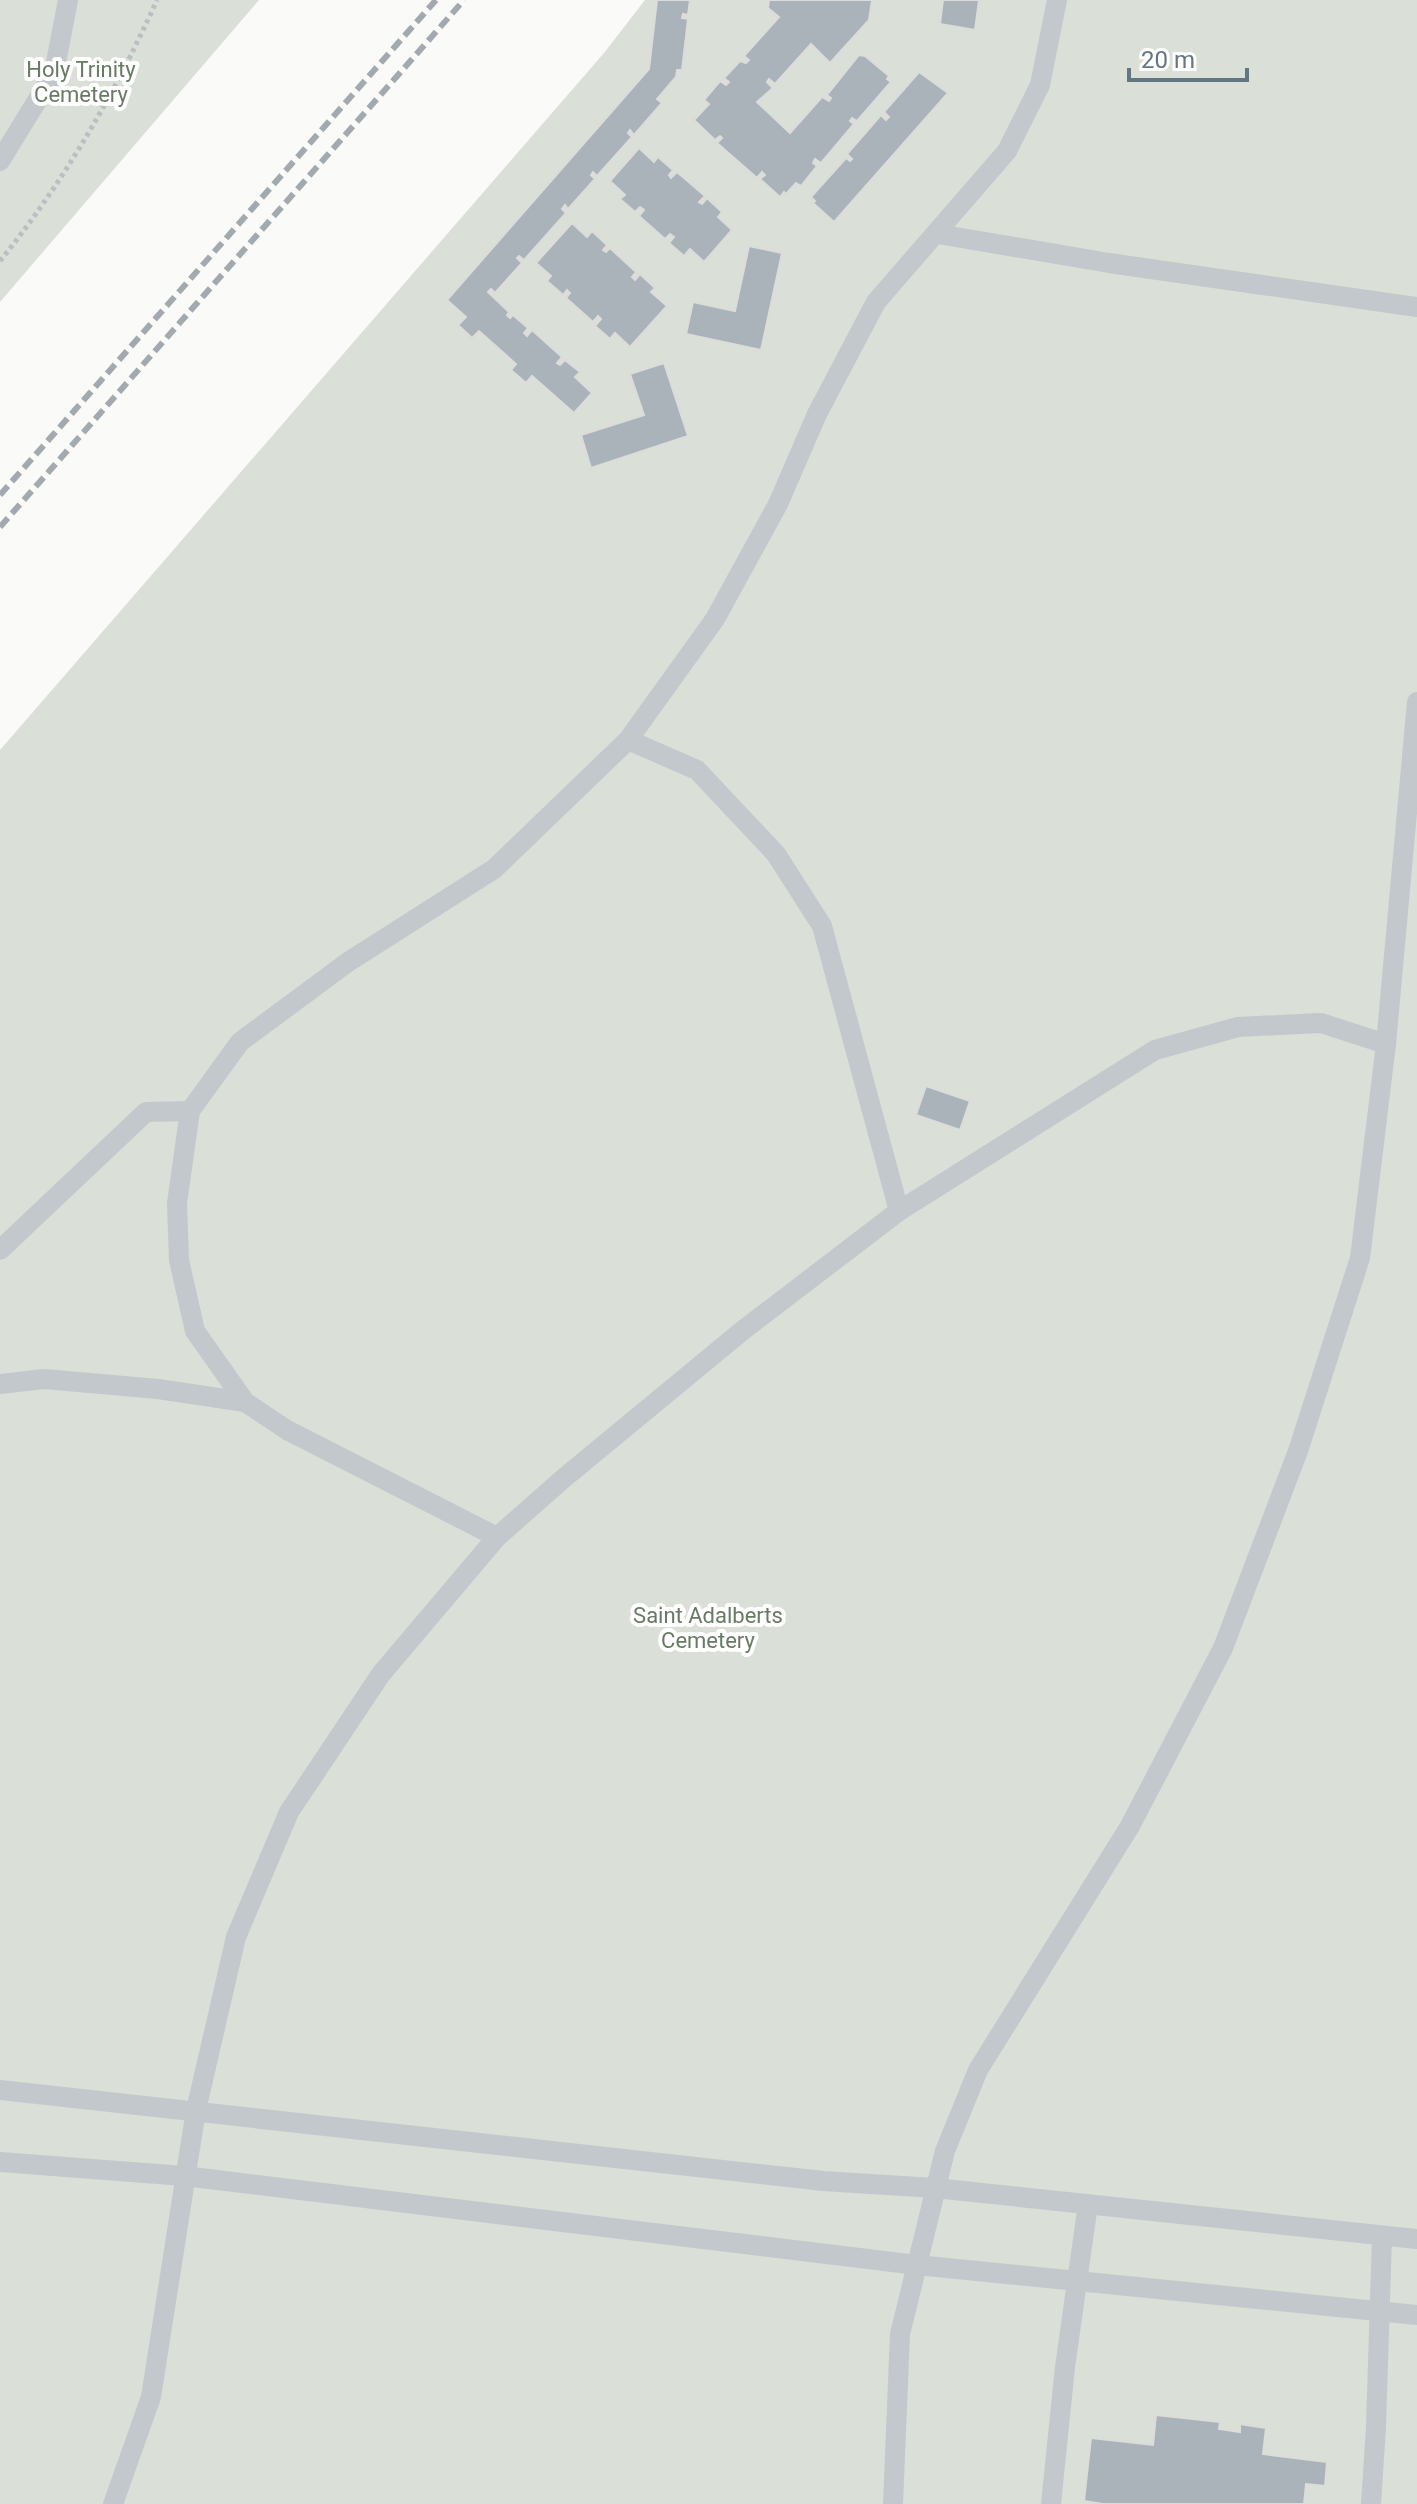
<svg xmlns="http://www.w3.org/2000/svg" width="1417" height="2504" font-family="Roboto,sans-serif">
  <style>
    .green { fill: #dadfd7 }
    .building { fill: #aab3b9; stroke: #dcdcda; stroke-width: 2 }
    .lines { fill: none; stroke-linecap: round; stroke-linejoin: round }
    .path { stroke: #bbbfc2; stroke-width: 5; stroke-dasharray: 4 4; stroke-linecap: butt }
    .service { stroke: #c3c8cc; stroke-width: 20 }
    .rail { stroke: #a2aab0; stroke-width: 6; stroke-dasharray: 12 6; stroke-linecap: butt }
    .labels { text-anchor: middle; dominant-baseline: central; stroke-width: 8; stroke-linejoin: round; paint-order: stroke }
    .park-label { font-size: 22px; fill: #687a64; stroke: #fff }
  </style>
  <rect width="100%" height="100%" fill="#fafaf8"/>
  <g class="green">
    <path d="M0,0H259L0,302Z"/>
    <path d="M645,0H1417V2504H0V750L604,53Z"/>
  </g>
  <g class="building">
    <path d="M657,0H690L688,15L683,14L682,18L688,19L682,70H677L676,77L657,99L662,103L634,135L630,130L628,133L632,137L597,176L593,172L591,175L595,179L568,209L565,205L562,209L566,213L524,260L519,256L517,258L522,263L495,293L491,289L488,292L509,312L507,315L510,318L513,315L528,328L524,333L527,336L532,330L562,357L557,363L560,365L565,360L580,372L575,377L592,393L574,413L532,376L526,383L511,370L516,364L479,331L472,338L458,325L466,317L447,300L649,69Z"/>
    <path d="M769,0H872L869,20L830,63L811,44L775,84L769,79L767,82L773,88L757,102L790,133L822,97L829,101L831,98L827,95L859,55L865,56L889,76L887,79L891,82L857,121L852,118L850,121L854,124L821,163L815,159L813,163L817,166L801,186L796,183L786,194L784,192L780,197L760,179L765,175L762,172L757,178L717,143L722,138L720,136L715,140L694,120L709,104L704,100L720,81L726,85L729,82L724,78L740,61L746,63L749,60L744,56L779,17L768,8Z"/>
    <path d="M943,0H979L975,30L940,24Z"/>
    <path d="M919,72L948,93L834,222L813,203L815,201L811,197L846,158L850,161L852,159L847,154L881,115L886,120L889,117L884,112Z"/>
    <path d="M639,148L654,162L658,157L673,170L669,175L671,178L677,172L705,196L699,202L702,204L707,198L722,212L718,217L732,230L704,262L690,249L684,256L669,243L674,237L670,234L665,239L639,216L644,210L640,207L635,212L620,199L625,195L610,181Z"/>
    <path d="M572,223L587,237L592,231L607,245L603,250L606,252L610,248L636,272L632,277L635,280L640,274L655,288L651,292L667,306L630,347L615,333L610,339L595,326L601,319L598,316L593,322L566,298L570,293L567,290L563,295L547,281L551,276L536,263Z"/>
    <path d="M749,246L782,253L761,350L686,334L693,302L735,311Z"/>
    <path d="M664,363L688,436L591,468L581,435L644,415L630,374Z"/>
    <path d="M926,1086L970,1101L960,1130L916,1115Z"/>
    <path d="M1156,2415L1220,2422L1219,2429L1240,2432V2424L1266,2428L1263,2454L1327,2462L1325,2486L1306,2484L1304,2504H1103L1084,2501L1091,2438L1153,2445Z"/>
  </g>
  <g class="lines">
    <path class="path" d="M0,261C64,182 115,93 157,0"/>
    <g class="service">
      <path d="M0,161L54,73L68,0"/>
      <path d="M938,234L1109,263L1417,307"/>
      <path d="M628,740L697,770L776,854L822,926L899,1211"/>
      <path d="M0,1250L146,1112L190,1111"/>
      <path d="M0,1384L44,1379L158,1389L245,1402"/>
      <path d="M497,1537L287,1430L245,1402L195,1331L179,1260L177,1203L190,1111L240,1042L348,962L494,869L628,740L715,619L778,504L817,414L876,302L1007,151L1040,85L1057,0"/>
      <path d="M0,2090L823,2181L935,2188L1417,2239"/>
      <path d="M0,2162L184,2176L917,2265L1417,2315"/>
      <path d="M113,2504L151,2397L196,2110L236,1937L289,1812L381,1674L497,1537L564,1478L742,1331L899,1211L1155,1050L1238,1027L1321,1023L1386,1044"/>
      <path d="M893,2504L900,2334L945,2151L978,2070L1130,1826L1223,1648L1298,1451L1360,1258L1386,1044L1417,702"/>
      <path d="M1051,2504L1065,2367L1088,2204"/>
      <path d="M1371,2504L1376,2427L1382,2237"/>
    </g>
    <g class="rail">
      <path d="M0,495L436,0"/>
      <path d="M0,527L464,0"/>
    </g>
  </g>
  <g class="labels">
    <g class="park-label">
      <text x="81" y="69">Holy Trinity<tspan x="81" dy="25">Cemetery</tspan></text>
      <text x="708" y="1615">Saint Adalberts<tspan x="708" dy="25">Cemetery</tspan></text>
    </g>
  </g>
  <path d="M1129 68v12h118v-12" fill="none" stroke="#657683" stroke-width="4"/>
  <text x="1141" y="68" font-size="24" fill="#657683" stroke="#ffffff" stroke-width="6" paint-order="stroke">20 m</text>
</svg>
